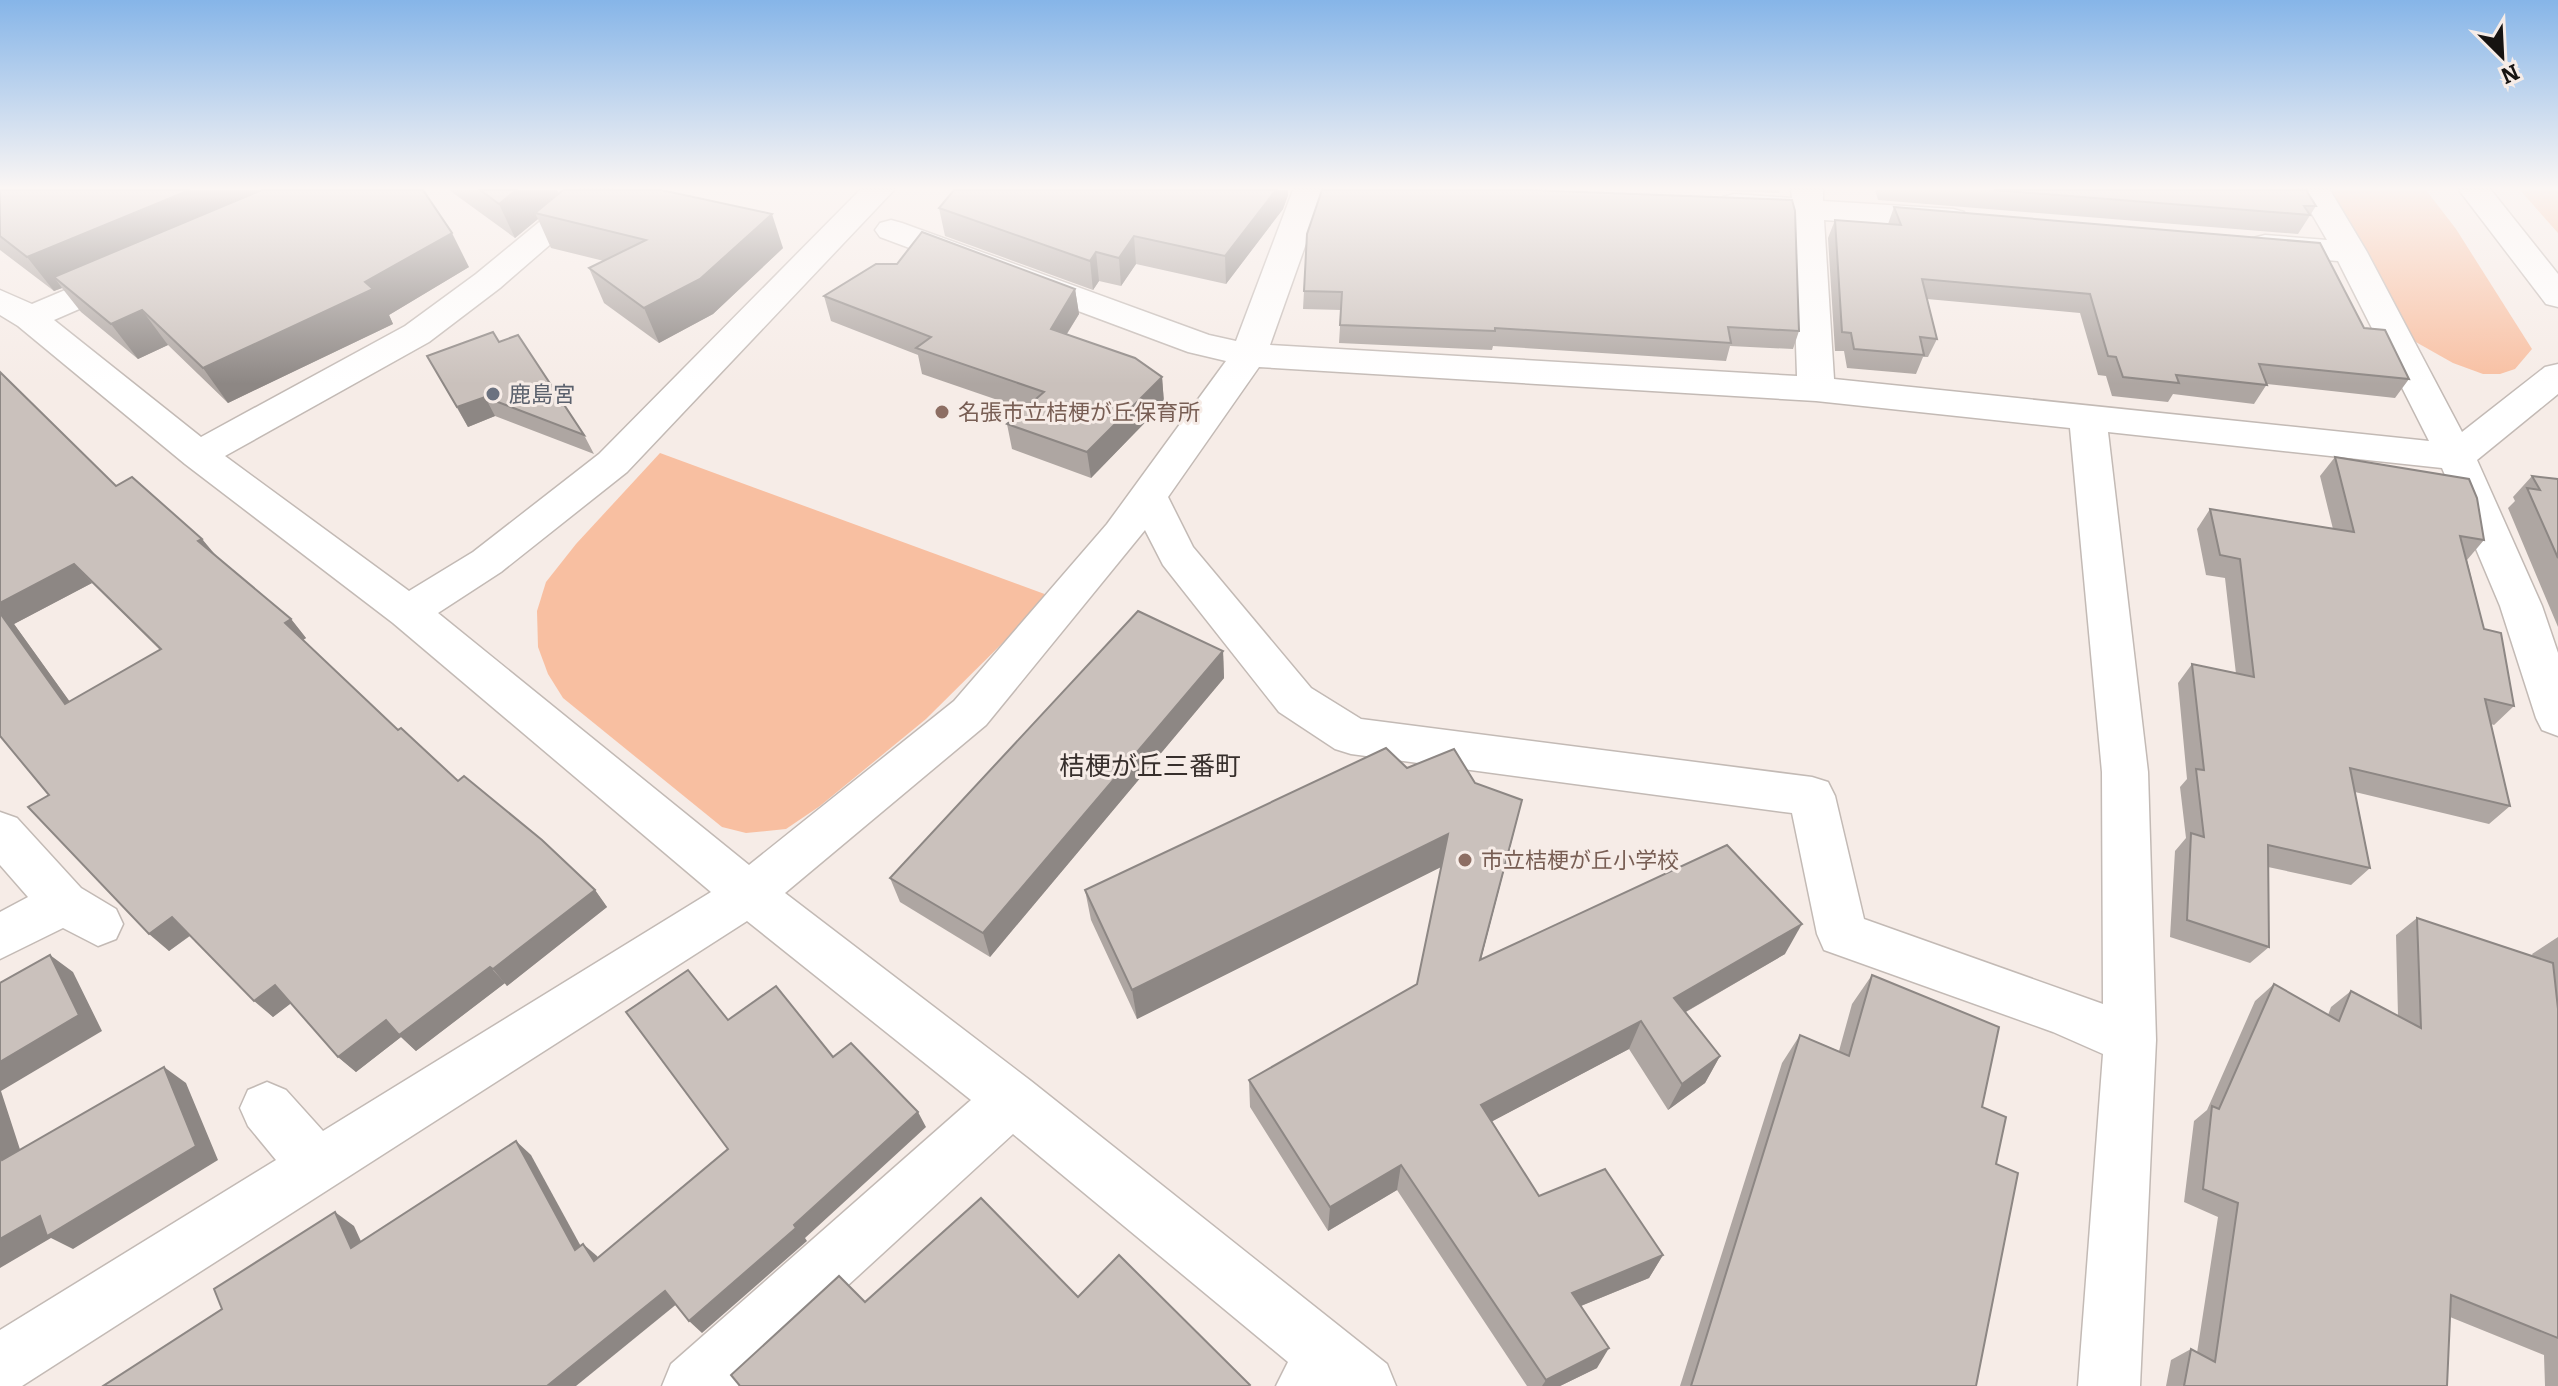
<svg xmlns="http://www.w3.org/2000/svg" width="2558" height="1386" font-family="Bitter,'Noto Sans JP',serif">
  <style>
    .green { fill: #f8bfa1 }
    .lines { fill: none; stroke-linecap: round; stroke-linejoin: round }
    .minor-casing { stroke: #c3bab5; stroke-width: 3 }
    .minor { fill: #fff; fill-rule: evenodd }
    .wall { fill: #aea6a2; fill-rule: evenodd }
    .shaded-wall { fill: #8d8784 }
    .building { fill: #cac1bc; stroke: #8d8784; stroke-width: 2 }
    .worship-dot { fill: #6b7280; stroke: #f6ece7; stroke-width: 3 }
    .education-dot { fill: #8d6e63; stroke: #f6ece7; stroke-width: 3 }
    .labels { text-anchor: middle; dominant-baseline: central; stroke-width: 6; stroke-linejoin: round; paint-order: stroke }
    .worship-label { font-size: 22px; fill: #5b616d; stroke: #f6ece7; text-anchor: start }
    .education-label { font-size: 22px; fill: #785e54; stroke: #f6ece7; text-anchor: start }
    .quarter-label { font-size: 26px; fill: #372f2c; stroke: #f6ece7 }
  </style>
  <rect width="100%" height="100%" fill="#f6ece7"/>
  <g class="green">
    <path d="M2330,190H2426L2456,229L2532,349L2515,369L2500,374H2483L2453,363L2414,341Z"/>
    <path d="M2520,190H2558V233Z"/>
    <path d="M660,453L1050,596L926,719L820,806L786,829L746,833L722,827L563,698L548,674L538,647L537,611L546,582L576,544Z"/>
  </g>
  <g class="lines">
    <g class="minor-casing">
      <g id="minor">
        <path d="M578,190H613L500,288L429,342L225,456L409,591L473,552L599,454L860,190H894L627,472L501,572L438,613L749,865L954,701L1107,524L1226,361L1188,352L880,237L875,230L880,223L891,220L902,223L1209,335L1236,341L1293,190H1325L1270,345L1797,376L1792,218L1723,211L1718,204L1723,197L1734,194L1792,198L1791,190H1823V201L1953,209L1964,212L1969,219L1964,226L1953,229L1824,220L1834,379L2429,441L2338,261L2265,255L2253,252L2249,245L2253,238L2265,235L2327,240L2298,190H2330L2367,252L2462,432L2545,367L2558,364V394L2477,460L2542,606L2558,653V736L2542,730L2536,718L2500,606L2442,468L2108,432L2148,772L2156,1040L2140,1386H2078L2103,1054L2053,1032L1824,950L1817,934L1792,813L1351,754L1335,749L1279,712L1163,565L1145,530L986,725L785,893L1031,1081L1387,1364L1396,1386H1276L1288,1362L1013,1134L738,1386H662L671,1364L971,1100L747,921L22,1386H0V1330L276,1160L248,1126L240,1108L248,1090L267,1082L286,1090L323,1131L711,892L393,623L185,464L18,326L0,315V290L32,304L115,269L127,266L139,269L144,276L139,283L54,320L201,437L405,326L476,274ZM1259,367L1816,401L2070,428L2102,772L2103,1004L1864,919L1835,796L1828,782L1812,777L1361,719L1311,688L1193,547L1168,497Z"/>
        <path d="M2459,190H2491L2558,274V307L2546,304Z"/>
        <path d="M0,812L17,818L81,888L116,909L123,924L116,939L98,946L63,928L0,959V912L28,897L0,865Z"/>
      </g>
    </g>
    <use href="#minor" class="minor"/>
  </g>
  <g class="wall">
    <path d="M0,190L469,267L389,315L393,324L228,403L168,345L138,359L81,312L62,288L54,291L0,250Z"/>
    <path d="M449,190H557L559,194L783,248L713,314L659,343L604,303L589,268L604,261L551,248L538,219L515,238Z"/>
    <path d="M1322,190L1799,331L1793,349L1730,346L1726,361L1493,346L1492,350L1339,343L1341,310L1303,309L1304,291Z"/>
    <path d="M1706,190H1780L1779,193Z"/>
    <path d="M1875,190H2310L2308,193L2316,206L2298,234L1878,200Z"/>
    <path d="M1288,195L1283,209L1226,284L1136,264L1121,286L1099,281L1093,290L945,236L939,208Z"/>
    <path d="M1894,207L2364,328L2409,379L2395,398L2267,384L2254,404L2173,394L2168,402L2112,396L2106,376L2098,375L2080,313L1927,299L1937,339L1928,357H1923L1916,374L1847,368L1844,351H1835L1828,238L1835,220L1888,224Z"/>
    <path d="M1075,289L1079,314L1067,334L1162,377L1164,403L1091,478L1012,449L1007,424L1024,409L922,374L918,355L831,321L824,296Z"/>
    <path d="M499,342L584,435L594,454L495,416L468,427L427,356Z"/>
    <path d="M0,372L116,486L202,539L217,558L291,619L306,638L303,640L398,730L458,781L595,890L607,907L507,986L505,983L416,1051L401,1037L356,1072L338,1057L291,1003L273,1017L190,936L169,951L49,795L0,736ZM92,583L160,650L70,702L14,624Z"/>
    <path d="M2335,457L2484,540L2467,560L2484,629L2514,706L2494,725L2491,724L2510,806L2489,824L2355,792L2370,868L2351,885L2268,867L2269,947L2250,963L2170,937L2175,851L2186,838L2180,787L2187,779L2178,683L2192,664L2236,674L2225,578L2206,575L2197,529L2210,509L2333,529L2320,476Z"/>
    <path d="M2532,476L2558,479V627L2508,508L2515,501L2513,497Z"/>
    <path d="M1223,651L1224,678L990,957L900,902L890,878Z"/>
    <path d="M1475,783L1522,800L1481,959L1785,954L1686,1012L1720,1056L1705,1083L1668,1110L1629,1049L1492,1121L1539,1196L1663,1255L1649,1278L1581,1306L1597,1368L1560,1386H1527L1397,1190L1328,1231L1250,1107L1249,1080L1417,984L1441,867L1137,1019L1091,920L1085,890Z"/>
    <path d="M2417,918L2533,956L2532,954L2558,937V1386H2545L2544,1355L2450,1317L2447,1386H2166L2171,1360L2191,1349L2197,1353L2218,1217L2184,1202L2194,1121L2207,1110L2255,1001L2274,984L2328,1015L2331,1007L2351,991L2398,1016L2396,935Z"/>
    <path d="M1872,975L1982,1107L1996,1164L1976,1386H1680L1782,1063L1800,1035L1839,1051L1852,1004Z"/>
  </g>
  <g class="shaded-wall">
    <path d="M190,190H294L54,277L62,288L54,291L27,257Z"/>
    <path d="M516,190H557L561,200L535,213L538,219L515,238L499,204Z"/>
    <path d="M1276,190H1288V195L1283,209L1226,284L1225,256Z"/>
    <path d="M772,214L783,248L713,314L659,343L644,308Z"/>
    <path d="M452,233L469,267L389,315L393,324L228,403L203,368L365,282Z"/>
    <path d="M1134,236L1136,264L1121,286L1119,258Z"/>
    <path d="M1096,252L1099,281L1093,290L1090,261Z"/>
    <path d="M1075,289L1079,314L1054,354L1051,329Z"/>
    <path d="M142,310L168,345L138,359L111,324Z"/>
    <path d="M1162,377L1164,403L1091,478L1087,452Z"/>
    <path d="M485,397L495,416L468,427L457,407Z"/>
    <path d="M202,539L218,558L198,541Z"/>
    <path d="M74,564L92,583L14,624L85,723L65,704L0,613V603Z"/>
    <path d="M291,619L306,638L300,642L285,623Z"/>
    <path d="M1223,651L1224,678L990,957L983,933Z"/>
    <path d="M1522,800L1514,832L1473,989L1480,960Z"/>
    <path d="M1448,834L1443,866L1137,1019L1132,990Z"/>
    <path d="M595,890L607,907L507,986L493,969Z"/>
    <path d="M172,917L192,934L169,951L149,934Z"/>
    <path d="M1802,924L1785,954L1661,1026L1674,998Z"/>
    <path d="M50,955L73,972L102,1031L1,1091L28,1174L2,1160L0,1155V1062Z"/>
    <path d="M490,967L505,983L416,1051L401,1037L356,1072L338,1057L386,1020Z"/>
    <path d="M275,985L294,1001L273,1017L254,1001Z"/>
    <path d="M1641,1021L1629,1049L1474,1131L1481,1105Z"/>
    <path d="M1720,1056L1705,1083L1668,1110L1682,1084Z"/>
    <path d="M164,1067L186,1083L218,1160L73,1249L51,1238L0,1268V1239Z"/>
    <path d="M918,1112L926,1127L805,1238L807,1241L702,1333L689,1321Z"/>
    <path d="M516,1141L531,1155L590,1263L575,1250Z"/>
    <path d="M1401,1165L1397,1190L1328,1231L1330,1207Z"/>
    <path d="M335,1212L354,1226L370,1261L351,1248Z"/>
    <path d="M583,1244L597,1256L609,1274L594,1261Z"/>
    <path d="M1663,1255L1649,1278L1561,1314L1572,1293Z"/>
    <path d="M665,1291L678,1303L576,1386H547Z"/>
    <path d="M1609,1348L1597,1368L1560,1386H1542L1546,1380Z"/>
  </g>
  <g class="building">
    <path d="M0,190H190L27,257L0,236Z"/>
    <path d="M262,190H423L452,233L365,282L373,289L203,368L142,310L111,324L54,277Z"/>
    <path d="M480,190H516L499,204Z"/>
    <path d="M563,190H661L772,214L700,279L644,308L589,268L646,240L535,213Z"/>
    <path d="M954,190H1276L1225,256L1134,236L1119,258L1096,252L1090,261L939,208Z"/>
    <path d="M1322,190H1529L1792,200L1795,211L1799,331L1728,327L1731,343L1495,328V331L1340,325L1342,292L1304,291L1307,234Z"/>
    <path d="M1994,190H2306L2316,206H2304L2310,215Z"/>
    <path d="M1894,207L2320,243L2364,328L2385,330L2409,379L2259,364L2267,385L2176,375L2179,383L2123,377L2116,357L2108,356L2090,294L1922,279L1937,339L1920,337L1924,355L1854,349L1851,333L1842,332L1835,220L1901,225Z"/>
    <path d="M922,232L1075,289L1051,329L1135,358L1162,377L1087,452L1007,424L1044,392L916,348L931,337L824,296L876,264H897Z"/>
    <path d="M493,332L499,342L518,335L584,435L485,397L457,407L427,356Z"/>
    <path d="M0,372L116,486L132,477L202,539L198,541L291,619L285,623L398,730L401,728L458,781L464,776L542,840L595,890L493,969L490,967L399,1035L386,1020L338,1057L275,985L254,1001L172,917L149,934L28,807L49,795L0,736V613L65,704L161,649L74,564L0,603Z"/>
    <path d="M2335,457L2469,479L2477,498L2484,540L2460,536L2484,629L2501,633L2514,706L2485,699L2510,806L2350,768L2370,868L2268,845L2269,947L2187,920L2191,833L2204,837L2196,769L2204,770L2192,664L2254,677L2240,559L2220,555L2210,509L2354,532Z"/>
    <path d="M2532,476L2558,479V558L2527,488L2540,490Z"/>
    <path d="M1138,611L1223,651L983,933L890,878Z"/>
    <path d="M1386,748L1407,768L1454,749L1475,783L1522,800L1480,960L1727,845L1802,924L1674,998L1720,1056L1682,1084L1641,1021L1481,1105L1539,1196L1605,1169L1663,1255L1572,1293L1609,1348L1546,1380L1401,1165L1330,1207L1249,1080L1417,984L1448,834L1132,990L1085,890Z"/>
    <path d="M2417,918L2553,963L2558,1009V1338L2451,1295L2447,1386H2184L2191,1349L2215,1362L2238,1203L2203,1189L2212,1106L2219,1109L2274,984L2339,1021L2351,991L2421,1028Z"/>
    <path d="M50,955L79,1015L0,1062V983Z"/>
    <path d="M688,970L728,1020L776,986L833,1057L851,1043L918,1112L794,1225L796,1228L689,1321L665,1291L547,1386H103L222,1309L214,1289L335,1212L351,1248L516,1141L575,1250L583,1244L594,1261L728,1149L626,1012Z"/>
    <path d="M1872,975L1999,1027L1982,1107L2006,1117L1996,1164L2018,1173L1976,1386H1691L1800,1035L1849,1056Z"/>
    <path d="M164,1067L196,1146L47,1236L40,1216L0,1239V1155L2,1160Z"/>
    <path d="M981,1198L1078,1297L1119,1255L1250,1385L1249,1386H740L731,1375L839,1276L865,1302Z"/>
  </g>
  <linearGradient id="sky" x2="0" y2="1"><stop stop-color="#86b5e8"/><stop offset="0.49" stop-color="#fbf6f4"/><stop offset="1" stop-color="#fbf6f4" stop-opacity="0"/></linearGradient>
  <rect width="2558" height="384" fill="url(#sky)"/>
  <circle class="worship-dot" cx="493" cy="394" r="8"/>
  <g class="education-dot">
    <circle cx="942" cy="412" r="8"/>
    <circle cx="1465" cy="860" r="8"/>
  </g>
  <g class="labels">
    <g class="worship-label">
      <text x="509" y="394">鹿島宮</text>
    </g>
    <g class="education-label">
      <text x="958" y="412">名張市立桔梗が丘保育所</text>
      <text x="1481" y="860">市立桔梗が丘小学校</text>
    </g>
    <g class="quarter-label">
      <text x="1150" y="766">桔梗が丘三番町</text>
    </g>
  </g>
  <g transform="translate(2502 56) rotate(156)" stroke="#f6ece7" stroke-width="6" paint-order="stroke">
  <path d="M0-6L14 30L0 20L-14 30Z" fill="#161311"/>
  <text y="-12" font-size="22" font-weight="bold" text-anchor="middle" fill="#161311">N</text>
  </g>
</svg>
